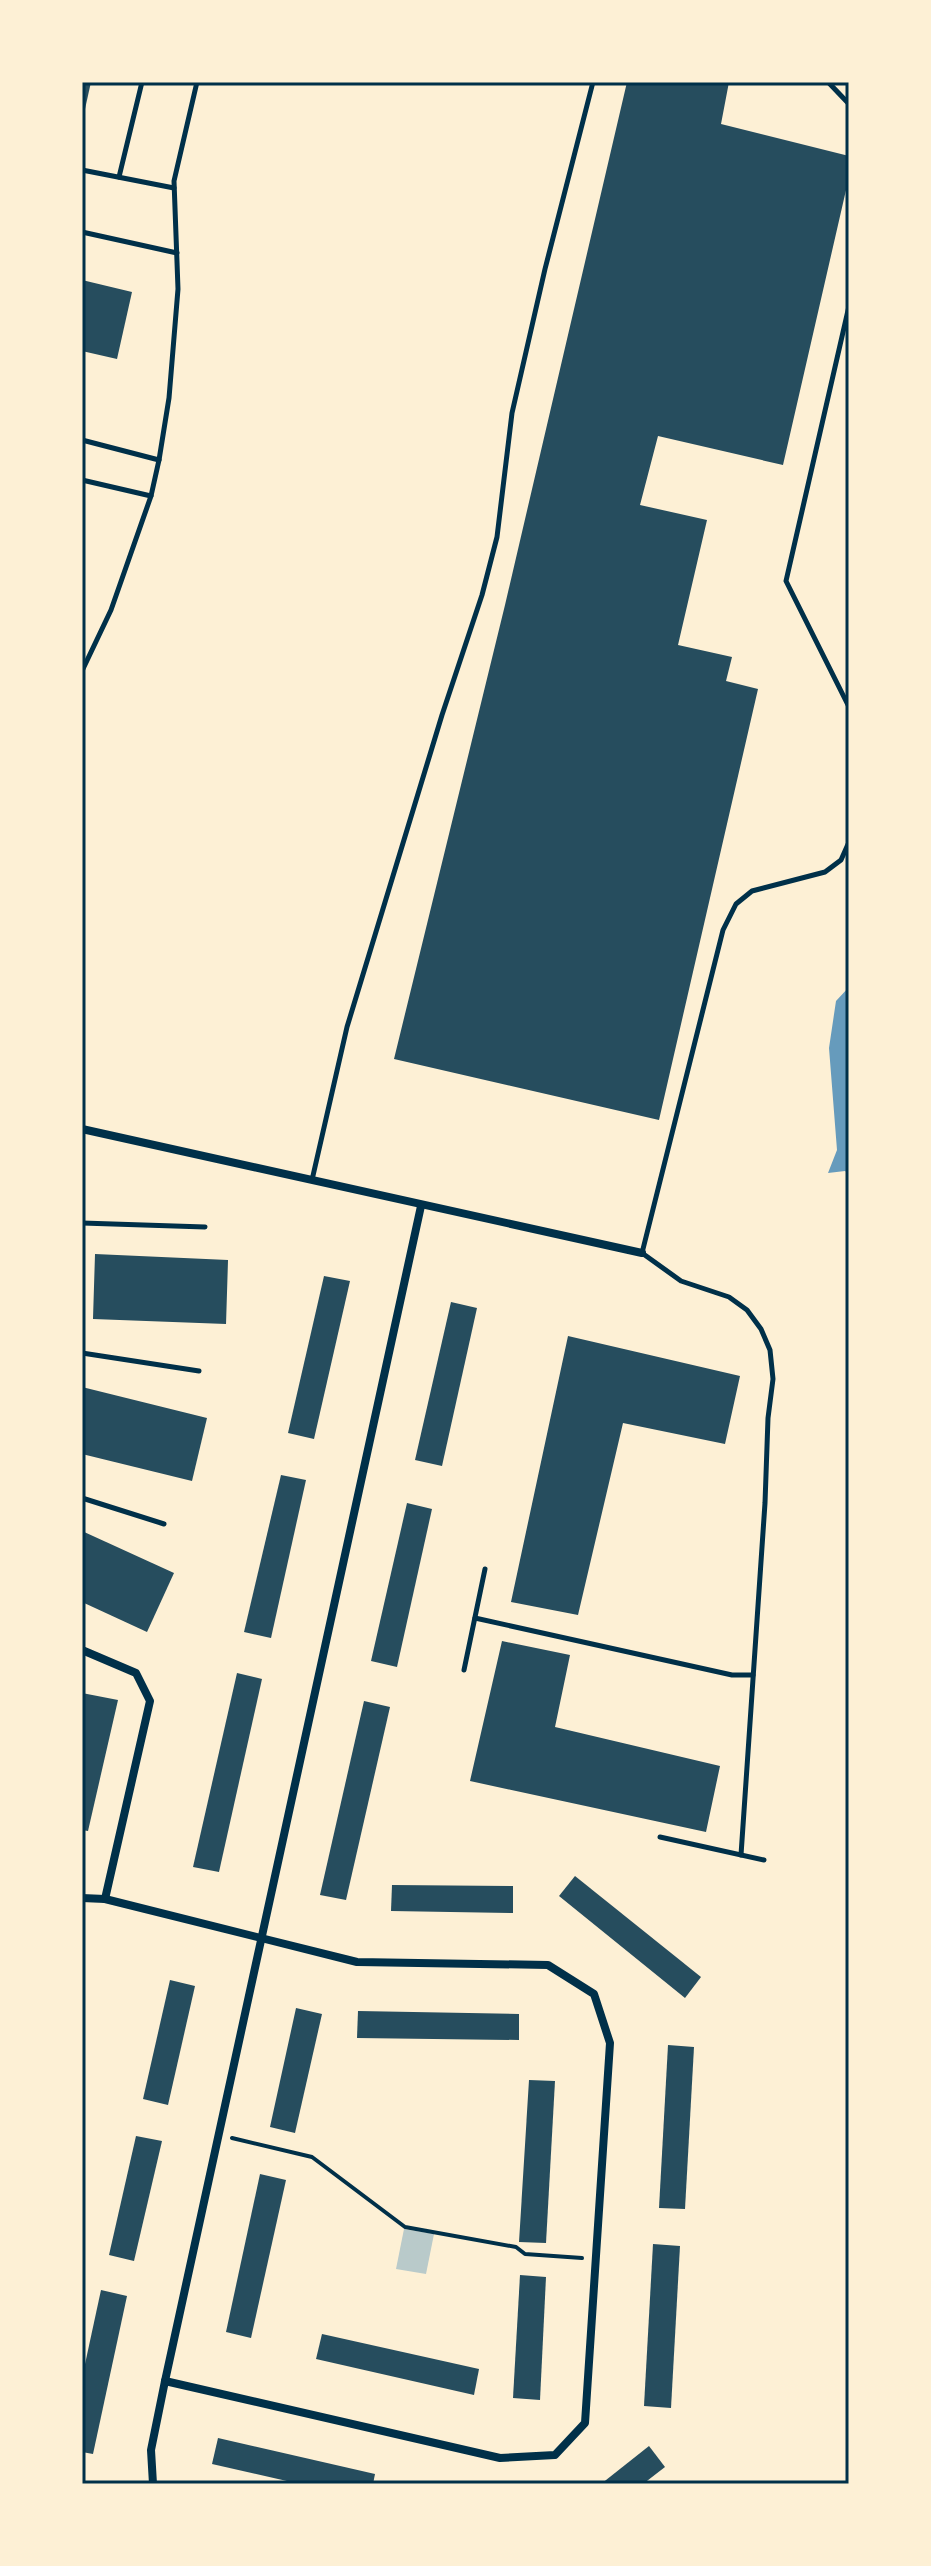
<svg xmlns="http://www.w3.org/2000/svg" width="931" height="2566" font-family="'Space Grotesk',sans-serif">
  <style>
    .green { fill: #b9caca }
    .water { fill: #669bbc }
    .building { fill: #264d5e }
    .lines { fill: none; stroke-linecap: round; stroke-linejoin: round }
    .path { stroke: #003049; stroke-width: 4 }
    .service { stroke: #003049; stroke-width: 5 }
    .minor { stroke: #003049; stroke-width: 8 }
    .neatline { fill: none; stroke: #003049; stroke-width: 3 }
  </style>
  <rect width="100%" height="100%" fill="#fdf0d5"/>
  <path class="green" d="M404,2229L434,2234L426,2274L396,2269Z"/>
  <path class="water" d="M849,987V1174L845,1171L828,1173L837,1150L829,1048L836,1001Z"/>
  <g class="building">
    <path d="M82,82H91L83,118H82Z"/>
    <path d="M627,82H729L721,124L849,156V177L783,465L658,436L640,505L707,520L678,645L732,657L726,681L758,689L659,1120L394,1059L505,605Z"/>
    <path d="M82,280L132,292L117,359L82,351Z"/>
    <path d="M95,1254L228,1260L226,1324L93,1319Z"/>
    <path d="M324,1276L350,1281L314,1439L288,1433Z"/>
    <path d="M451,1302L477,1308L442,1466L415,1460Z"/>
    <path d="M568,1336L740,1376L725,1444L623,1423L578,1615L511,1602Z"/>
    <path d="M82,1387L207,1418L192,1481L82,1454Z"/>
    <path d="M281,1475L306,1480L271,1638L244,1632Z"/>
    <path d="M407,1503L432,1509L397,1667L371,1661Z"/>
    <path d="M82,1531L174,1573L147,1632L82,1602Z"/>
    <path d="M502,1641L570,1655L555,1727L720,1766L706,1832L470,1781Z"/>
    <path d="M237,1673L262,1679L219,1872L193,1867Z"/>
    <path d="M82,1693L118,1700L88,1831L82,1830Z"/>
    <path d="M364,1701L390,1707L346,1900L320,1895Z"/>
    <path d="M575,1876L701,1977L685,1998L559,1896Z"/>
    <path d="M392,1885L513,1886V1913L391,1911Z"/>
    <path d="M170,1980L195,1986L168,2105L143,2099Z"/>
    <path d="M296,2008L322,2014L295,2133L270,2127Z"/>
    <path d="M358,2011L519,2014V2040L357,2038Z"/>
    <path d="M668,2045L694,2047L685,2209L659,2208Z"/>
    <path d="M529,2080L555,2081L546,2243L519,2242Z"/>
    <path d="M136,2136L162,2141L134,2261L109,2255Z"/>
    <path d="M260,2174L286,2180L251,2338L226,2332Z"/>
    <path d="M653,2244L680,2246L671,2408L644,2406Z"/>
    <path d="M520,2275L546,2277L540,2400L513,2398Z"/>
    <path d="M101,2290L127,2296L93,2454L82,2452V2378Z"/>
    <path d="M322,2334L479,2369L474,2395L316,2359Z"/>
    <path d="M218,2438L375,2474L373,2484H300L212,2464Z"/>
    <path d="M649,2446L665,2467L643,2484H601Z"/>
  </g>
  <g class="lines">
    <path class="path" d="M232,2138L312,2157L405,2227L516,2247L525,2254L582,2258"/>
    <g class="service">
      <path d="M828,82L849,104"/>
      <path d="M82,170L174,188"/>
      <path d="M119,177L142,82"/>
      <path d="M82,232L177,253"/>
      <path d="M849,306L786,581L849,707"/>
      <path d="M82,440L159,460"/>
      <path d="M82,480L151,496"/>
      <path d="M82,671L111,610L151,496L159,460L169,398L178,289L174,181L197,82"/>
      <path d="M312,1180L347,1027L442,715L482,595L497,537L512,413L545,269L593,82"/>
      <path d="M82,1223L205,1227"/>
      <path d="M82,1353L199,1371"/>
      <path d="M82,1498L164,1524"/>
      <path d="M475,1618L732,1675H753"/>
      <path d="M464,1670L485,1569"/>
      <path d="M660,1837L764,1860"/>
      <path d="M741,1855L765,1503L768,1418L773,1379L770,1350L761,1329L747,1310L729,1297L681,1281L642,1253L723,930L736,904L752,891L825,872L841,860L849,842"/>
    </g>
    <g class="minor">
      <path d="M82,1129L642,1253"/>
      <path d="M82,1650L136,1673L150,1701L105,1899"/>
      <path d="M82,1898L105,1899L357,1962L548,1965L594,1994L610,2043L585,2423L555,2455L500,2458L165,2381"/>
      <path d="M153,2484L151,2450L165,2381L421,1206"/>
    </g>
  </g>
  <rect width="931" height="2566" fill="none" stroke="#fdf0d5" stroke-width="168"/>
  <rect x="84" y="84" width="763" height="2398" class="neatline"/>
</svg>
